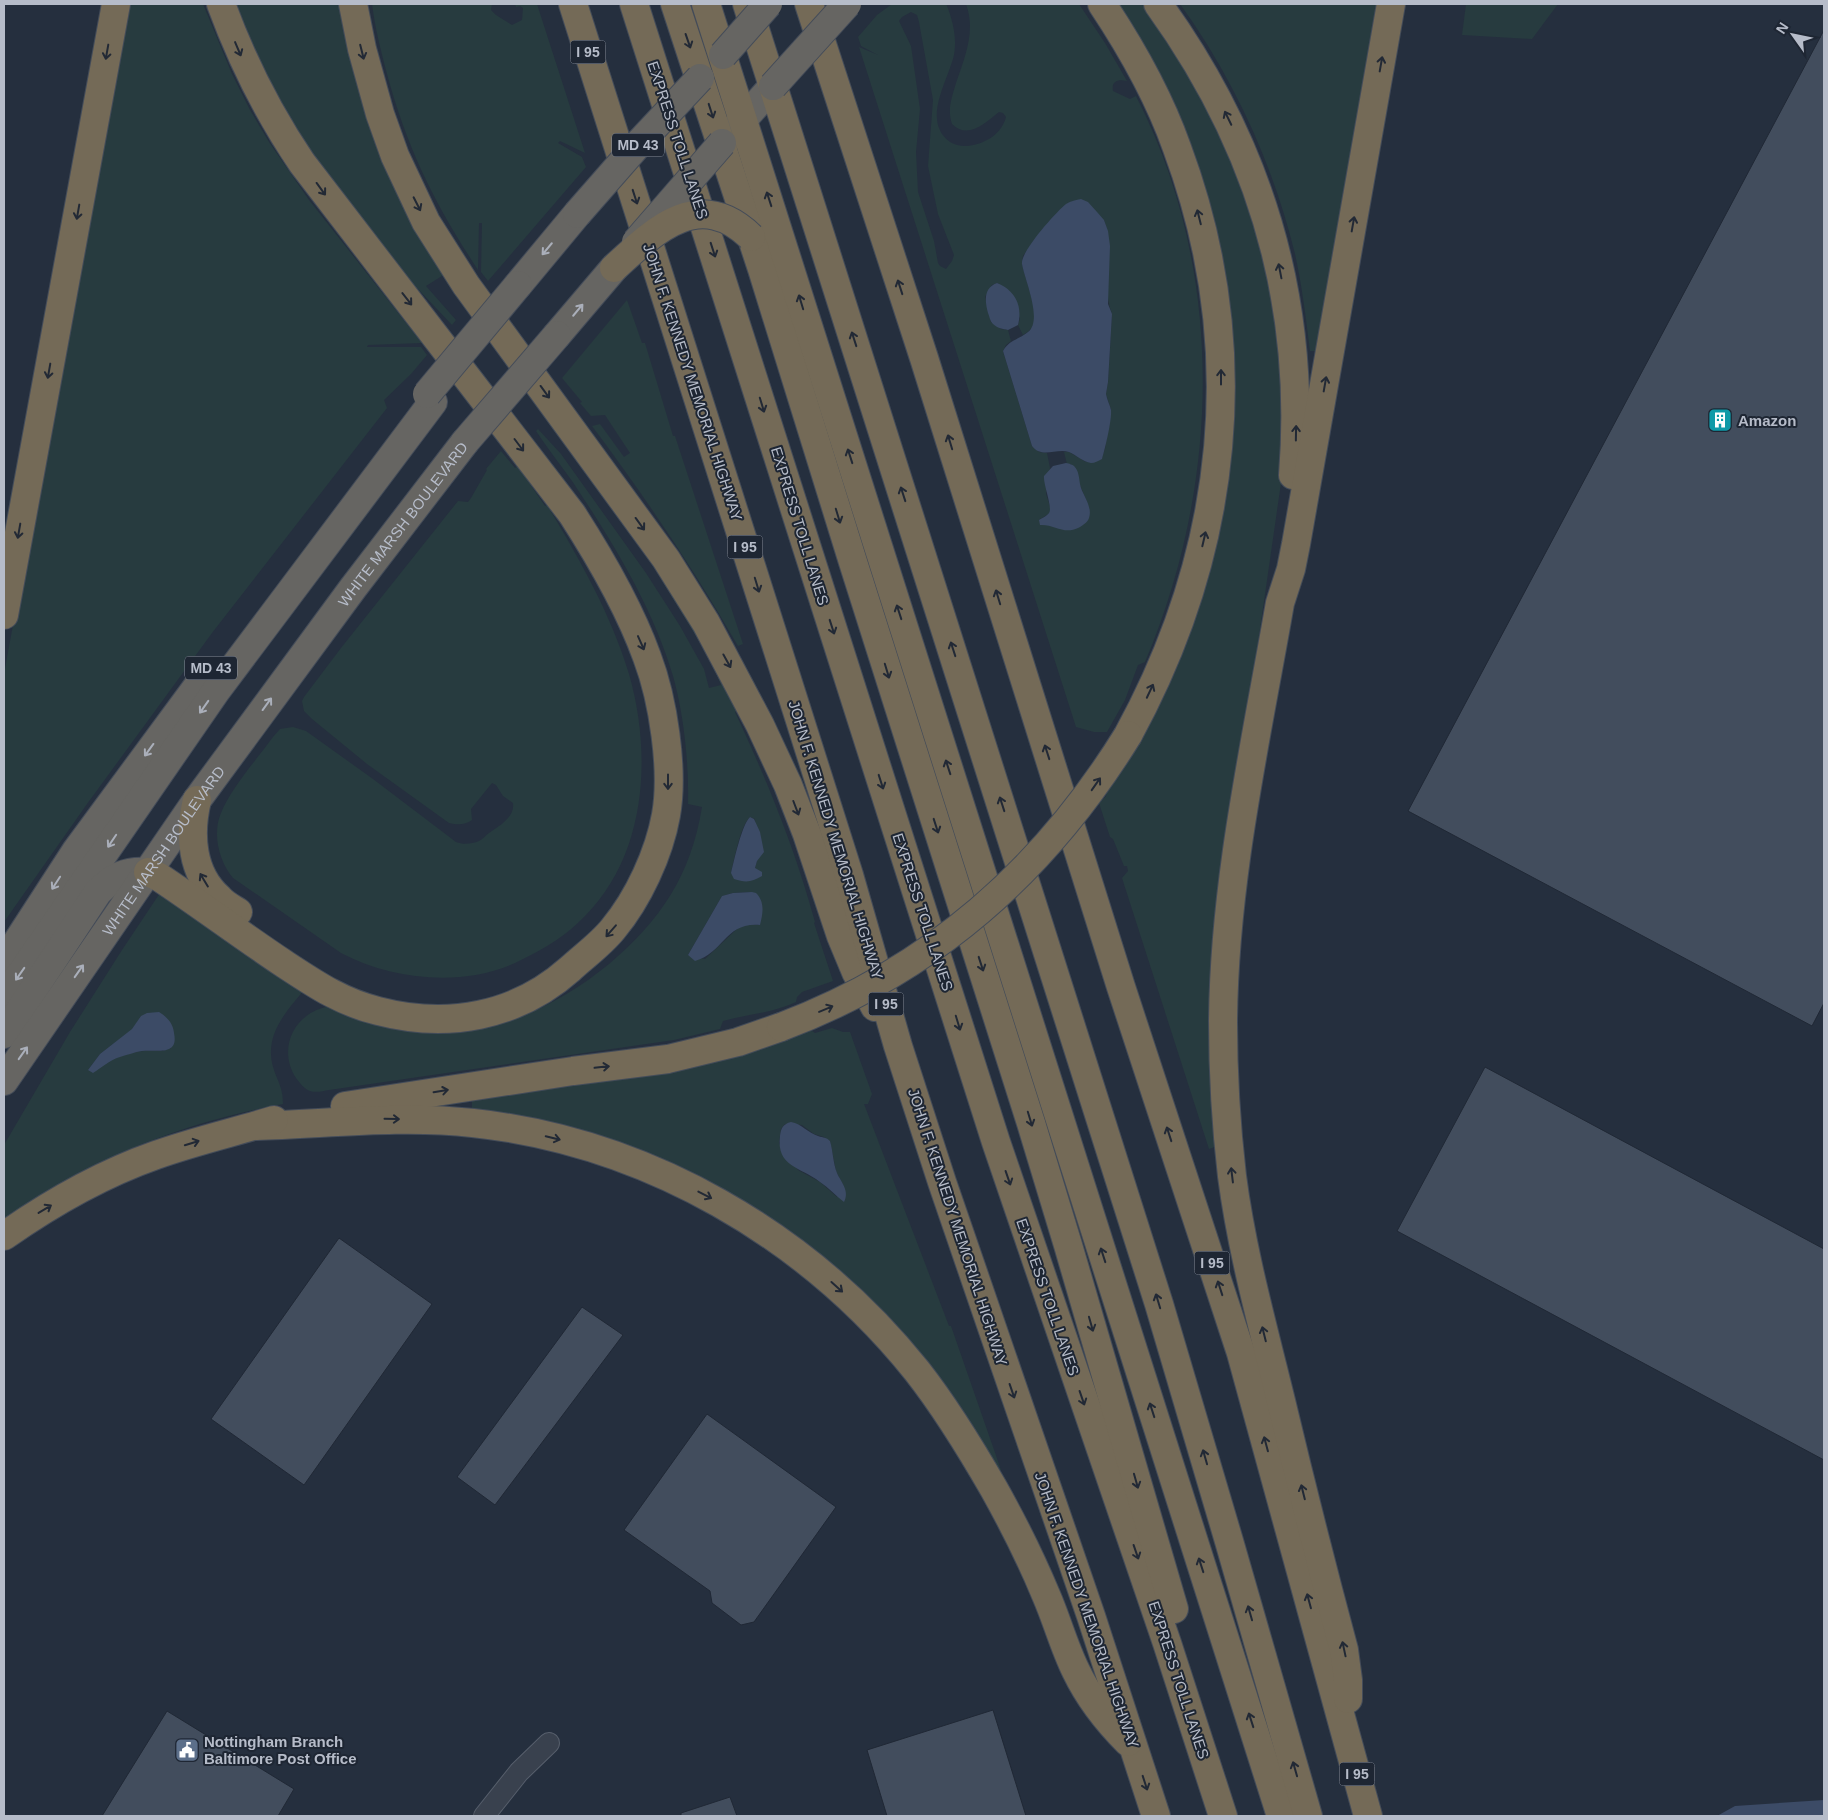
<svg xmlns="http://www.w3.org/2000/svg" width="1828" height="1820" font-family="Helvetica,sans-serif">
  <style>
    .green { fill: #273b3f; fill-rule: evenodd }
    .water { fill: #3c4b66 }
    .building { fill: #424d5d; stroke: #202835 }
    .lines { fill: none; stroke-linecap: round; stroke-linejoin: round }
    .minor-casing { stroke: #575f6c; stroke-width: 22 }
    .trunk-casing { stroke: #444c59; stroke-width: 30 }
    .motorway-casing { stroke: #444c59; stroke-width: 30 }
    .minor { stroke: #39414e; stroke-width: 20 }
    .trunk { stroke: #666562; stroke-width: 28 }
    .motorway { stroke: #746a57; stroke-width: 28 }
    .trunk-bridge-casing { stroke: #444c59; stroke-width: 30; stroke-linecap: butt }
    .motorway-bridge-casing { stroke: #444c59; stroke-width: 30; stroke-linecap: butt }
    .trunk-bridge { stroke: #666562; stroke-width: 28 }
    .motorway-bridge { stroke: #746a57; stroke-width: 28 }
    .oneway { stroke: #222935 }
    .oneway2 { stroke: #aaafba }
    .labels { text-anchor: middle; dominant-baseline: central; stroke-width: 4; stroke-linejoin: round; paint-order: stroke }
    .shield { fill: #1e2633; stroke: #888f9c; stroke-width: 1 }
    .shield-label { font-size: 14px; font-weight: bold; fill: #b6bcc9 }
    .street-label { font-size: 15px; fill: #b6bcc9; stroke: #1e2633 }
    .poi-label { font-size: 15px; font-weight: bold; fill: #b6bcc9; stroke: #1e2633; text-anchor: start }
  </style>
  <rect width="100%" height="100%" fill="#252f3e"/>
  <g class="green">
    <path d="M127,4H203L232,74L250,110L269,142L309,200L422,343L368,345L367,347H421L427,355L411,374L384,400L387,408L212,633L87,804L4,922V674Z"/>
    <path d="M231,4H343L445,274L426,286L456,320L452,325L401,271L285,119Z"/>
    <path d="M372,4H492L491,10L496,15L512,25L522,20L523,8L520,6L516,7L515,4H537L585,153L560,141L558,143L582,157L586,167L488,281L481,272L482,223H479L478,270C435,204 408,151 387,74C381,51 375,28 372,4Z"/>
    <path d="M892,4H946L947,6C953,21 957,38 954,55C948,81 921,121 950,142C961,149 976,146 987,140C996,136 1004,126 1006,117L1003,113L999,112C985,123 968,140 952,124C947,109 952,97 956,83C965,57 976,31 966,4H1079L1105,43L1127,81C1119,79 1111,80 1113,91L1130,99L1136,96C1226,271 1221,483 1145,662L1138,665L1125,700L1107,732H1094L1076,727L859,47L878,55L861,46L858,37L877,15ZM911,12L917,15L919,22L933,100L928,166L938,214L954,255L952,261L946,269L940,266L938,263L934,241L918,192L916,152L920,109L911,46L899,21L902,17ZM1104,220C1116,250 1100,284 1112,314L1108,382L1106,394L1111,410L1105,449L1101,459L1086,462L1069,452H1064L1067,464H1071L1087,502L1054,527L1039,520L1050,513L1051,509L1046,494L1050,468L1047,453L1039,452L1032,446L1003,351L1006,345L1011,341L1008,330L1001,329L991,322L985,297L992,285L998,283L1020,318L1018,325L1023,335C1028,332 1032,329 1034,323C1038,311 1025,278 1022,264L1023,256L1035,239Z"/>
    <path d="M1115,4H1146L1218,121L1261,236L1283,371L1282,476L1258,643L1223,856L1214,928L1211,969L1210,1052L1215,1147L1209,1149L1122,878L1128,871L1127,866H1124L1113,839L1110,837L1099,803L1106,796L1107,788L1162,692L1230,350Z"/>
    <path d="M1180,4H1381L1320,351H1310C1306,318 1302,286 1295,254C1273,164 1234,79 1180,4Z"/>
    <path d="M1466,4H1558L1532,39L1462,35Z"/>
    <path d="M627,300L642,343H645L673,436H675L743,644L738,646C694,569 645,497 592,426L600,424L624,457L630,453L605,415L591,416L580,403L582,402L562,378Z"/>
    <path d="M538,429L561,454L646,573L680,626L704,669L709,688L721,685L710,659L664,584L656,568L741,709L735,712C767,780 795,849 815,922L814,923L833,981L802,992L797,997L796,1002C773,1013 748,1014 723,1021L720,1029L674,1040L329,1090C323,1091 316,1093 310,1091C304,1089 300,1083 296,1078C276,1047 296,1010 332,1006L518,1017C552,1005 582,986 609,964C661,920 691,875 702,807L688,804C689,763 684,715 673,676C652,605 612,541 572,481C560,464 547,448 536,431ZM750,817L755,819L757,861L755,868L731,873C734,860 741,824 750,817ZM752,892L760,925L749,924L739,927L705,959L688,955L722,896L733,893Z"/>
    <path d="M501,451L515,468L518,466L545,506L547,505C579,558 611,614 629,674C652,754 647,854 585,916C567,935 546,948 523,959C469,988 394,981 341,953L233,878C219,861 212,834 221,813C231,788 257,759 273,737L280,729L293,727L306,731L373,779L456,842C463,845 472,844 479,841C483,839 486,835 489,833C499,826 515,817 513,803L503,796L496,785L492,783L471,809L472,820C465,825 458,825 449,823L367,764L312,719L304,711L302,701L304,697L341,648L458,501L468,502L471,498L487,470L486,469Z"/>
    <path d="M162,890L304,990C286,1012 266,1033 272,1063C276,1080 283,1085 283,1104C230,1114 176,1129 126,1151C83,1170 43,1194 4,1220V1145L70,1032L122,950ZM141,1016L171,1048C159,1053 155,1050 144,1051C125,1052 106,1063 88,1070L100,1054L133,1029Z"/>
    <path d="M832,1028L843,1032H850L872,1094L868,1104H864L949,1326H951L1001,1470L996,1471L788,1234L472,1113V1097L809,1029L815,1033ZM785,1124L802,1125L814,1134L824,1137L830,1141L836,1171L844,1187L837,1197L820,1182L798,1170L779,1143L781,1129Z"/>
  </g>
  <g class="water">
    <path d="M1081,199L1088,202L1097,212L1104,220L1108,231L1110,246L1108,304L1112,314L1108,382L1106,394C1107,400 1110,405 1111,410C1112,420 1105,449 1102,459C1098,461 1095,463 1091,463C1083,462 1076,455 1069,452C1056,448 1042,459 1032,446L1003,351C1009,340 1018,340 1028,332C1043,320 1025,281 1022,264C1020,252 1056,212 1066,204C1071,201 1076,200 1081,199Z"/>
    <path d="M997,283C1015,290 1023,306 1018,325L1008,330C1003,329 997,328 993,324C990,321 990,318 988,313C985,302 983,288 997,283Z"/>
    <path d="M1066,463C1070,464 1071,464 1074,466C1079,471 1079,478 1080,484C1082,495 1093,506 1089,518C1088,522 1082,526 1078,528C1064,535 1054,524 1040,525L1039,520C1042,518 1047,516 1049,513C1053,508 1043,484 1044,476L1053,466Z"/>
    <path d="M750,817L754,819L760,832L764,852L757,861L755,868L762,872V876C752,882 746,883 734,879L731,873C734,861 742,824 750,817Z"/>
    <path d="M752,892L756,893C765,902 763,913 760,925C725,922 724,953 695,961L688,955L722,896L733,893Z"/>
    <path d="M159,1012C167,1017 173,1023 174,1033C179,1057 156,1049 142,1051C135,1052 127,1055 120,1057C110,1060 101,1068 93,1073L88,1070L100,1054L132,1029L141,1016L147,1013Z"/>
    <path d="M791,1122C802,1124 808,1133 818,1136C824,1138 826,1137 830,1141C833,1151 833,1163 837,1173C841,1182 850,1191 844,1202C836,1196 829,1188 820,1182C801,1167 776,1167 780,1136C781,1128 783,1124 791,1122Z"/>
    <path d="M1824,1800V1816H1717L1735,1806Z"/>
  </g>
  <g class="building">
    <path d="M1824,30V1003L1812,1026L1408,811Z"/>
    <path d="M1485,1067L1824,1249V1460L1397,1231Z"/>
    <path d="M339,1238L432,1304L304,1485L211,1419Z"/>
    <path d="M582,1307L623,1335L495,1505L457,1477Z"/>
    <path d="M707,1414L836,1507L754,1622L741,1625L712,1603L710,1591L624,1530Z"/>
    <path d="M993,1710L1026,1816H887L867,1750Z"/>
    <path d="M167,1711L294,1789L278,1816H102Z"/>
    <path d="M730,1797L737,1816H681V1813Z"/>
  </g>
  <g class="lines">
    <g class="minor-casing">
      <path id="minor" d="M484,1816L519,1772L549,1743"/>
    </g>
    <g class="trunk-casing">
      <g id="trunk">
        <path d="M722,143L773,86"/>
        <path d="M518,285L577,214"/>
        <path d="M557,335L614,268"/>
        <path d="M4,962L76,851L197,687"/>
        <path d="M4,998L216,691L433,402"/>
        <path d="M4,1034L98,892C113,877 126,870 148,872"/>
        <path id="s1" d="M4,1081L197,800L353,588L465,442"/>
      </g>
    </g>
    <g class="motorway-casing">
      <g id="motorway">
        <path d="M353,4L362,49L380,114L395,156L426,222L466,285L666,559L706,623L760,725L788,785L807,834L841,936L856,972L875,1007"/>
        <path d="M573,4L849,875L898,1046L942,1182L1091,1616L1156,1816"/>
        <path d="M634,4L996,1142L1167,1643L1223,1816"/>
        <path d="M675,4L762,269L853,562L1031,1123L1068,1245L1174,1609"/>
        <path d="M706,4L1281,1816"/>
        <path d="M747,4L1159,1304L1229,1541L1308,1816"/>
        <path d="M809,4L924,358L1121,987L1241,1353L1368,1816"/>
        <path d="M1102,4C1132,49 1159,97 1177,148C1251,347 1229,550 1128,735"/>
        <path d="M1158,4C1260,145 1307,300 1293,475"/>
        <path d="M4,615L116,4"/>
        <path d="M197,800C189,834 191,873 219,898C224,904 232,908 238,912"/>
        <path d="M148,872L159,877C201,905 241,935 283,963C315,984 341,1002 378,1011C447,1029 516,1017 570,969C584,956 601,944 613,929C638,899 659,854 666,815C674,770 663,699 647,657C629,607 601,559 572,514L302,163C268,113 242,61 221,4"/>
        <path d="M345,1106L573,1071L668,1059L738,1042L781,1027"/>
        <path d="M256,1126C328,1124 400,1115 473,1123C647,1142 808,1235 917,1371C946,1408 971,1449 994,1489C1013,1523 1031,1559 1046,1595C1057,1620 1064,1647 1076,1671C1089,1698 1107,1721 1128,1742"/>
        <path d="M4,1236C51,1203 102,1174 156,1155C195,1141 235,1132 274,1120"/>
        <path d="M1348,1699V1680L1344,1650C1322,1568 1301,1485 1281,1401C1263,1327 1242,1253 1232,1176C1226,1125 1223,1073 1223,1022C1224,881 1256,741 1280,603L1291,569L1296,544L1391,4"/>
      </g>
    </g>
    <use href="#minor" class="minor"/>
    <use href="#trunk" class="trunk"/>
    <use href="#motorway" class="motorway"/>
    <g class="trunk-bridge-casing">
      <g id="trunk-bridge">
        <path d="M723,55L768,4"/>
        <path d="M773,86L847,4"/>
        <path d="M577,214L641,141L700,78"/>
        <path d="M636,242L722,143"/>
        <path d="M427,394L518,285"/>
        <path d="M465,442L557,335"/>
      </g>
    </g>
    <g class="motorway-bridge-casing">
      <g id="motorway-bridge">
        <path d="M614,268C655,230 699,187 751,237"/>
        <path d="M781,1027C932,970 1044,871 1128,735"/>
      </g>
    </g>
    <use href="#trunk-bridge" class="trunk-bridge"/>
    <use href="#motorway-bridge" class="motorway-bridge"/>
  </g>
  <defs><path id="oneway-shaft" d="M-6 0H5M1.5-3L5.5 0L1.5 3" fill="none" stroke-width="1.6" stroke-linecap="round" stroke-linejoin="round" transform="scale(1.25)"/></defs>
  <g class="oneway">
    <use href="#oneway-shaft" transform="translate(688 41) rotate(71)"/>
    <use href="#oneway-shaft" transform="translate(238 49) rotate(67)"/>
    <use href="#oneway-shaft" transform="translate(107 52) rotate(100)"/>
    <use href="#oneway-shaft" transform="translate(362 52) rotate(76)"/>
    <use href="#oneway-shaft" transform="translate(1381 64) rotate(-80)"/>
    <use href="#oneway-shaft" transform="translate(711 111) rotate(72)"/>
    <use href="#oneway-shaft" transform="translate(1228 118) rotate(-116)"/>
    <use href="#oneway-shaft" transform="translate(321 189) rotate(54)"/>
    <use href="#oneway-shaft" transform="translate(635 197) rotate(72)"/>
    <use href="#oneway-shaft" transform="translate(769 199) rotate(-108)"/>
    <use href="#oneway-shaft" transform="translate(417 204) rotate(63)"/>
    <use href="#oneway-shaft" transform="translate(78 212) rotate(100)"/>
    <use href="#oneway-shaft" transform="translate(1199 217) rotate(-104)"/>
    <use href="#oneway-shaft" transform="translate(1353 224) rotate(-80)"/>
    <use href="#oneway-shaft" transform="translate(713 250) rotate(72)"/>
    <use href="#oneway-shaft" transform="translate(1280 271) rotate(-101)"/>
    <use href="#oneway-shaft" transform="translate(900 287) rotate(-108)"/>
    <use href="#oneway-shaft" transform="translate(407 299) rotate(52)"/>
    <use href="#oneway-shaft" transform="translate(801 302) rotate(-107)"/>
    <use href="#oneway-shaft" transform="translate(854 339) rotate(-108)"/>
    <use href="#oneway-shaft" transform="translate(49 371) rotate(100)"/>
    <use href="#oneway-shaft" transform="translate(1221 377) rotate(-90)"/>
    <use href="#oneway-shaft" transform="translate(1325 384) rotate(-80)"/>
    <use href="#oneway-shaft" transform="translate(545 392) rotate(54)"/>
    <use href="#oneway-shaft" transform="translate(762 405) rotate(73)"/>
    <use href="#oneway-shaft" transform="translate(1296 433) rotate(-89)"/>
    <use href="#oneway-shaft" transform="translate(950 442) rotate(-107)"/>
    <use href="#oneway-shaft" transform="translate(519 445) rotate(53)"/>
    <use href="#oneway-shaft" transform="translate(850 456) rotate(-108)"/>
    <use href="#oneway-shaft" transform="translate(903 494) rotate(-108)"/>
    <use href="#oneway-shaft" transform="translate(838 516) rotate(73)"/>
    <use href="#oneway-shaft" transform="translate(640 524) rotate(54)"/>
    <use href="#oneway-shaft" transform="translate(19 531) rotate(100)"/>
    <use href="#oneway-shaft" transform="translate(1204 539) rotate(-77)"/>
    <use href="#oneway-shaft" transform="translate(757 585) rotate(73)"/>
    <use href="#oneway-shaft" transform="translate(998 597) rotate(-107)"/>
    <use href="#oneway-shaft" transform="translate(899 612) rotate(-108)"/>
    <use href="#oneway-shaft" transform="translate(832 627) rotate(72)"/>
    <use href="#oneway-shaft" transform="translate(641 643) rotate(66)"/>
    <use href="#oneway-shaft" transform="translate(953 649) rotate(-108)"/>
    <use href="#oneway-shaft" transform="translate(727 661) rotate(61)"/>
    <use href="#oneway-shaft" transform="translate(887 671) rotate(73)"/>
    <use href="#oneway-shaft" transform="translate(1150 691) rotate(-65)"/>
    <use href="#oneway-shaft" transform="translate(1047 752) rotate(-108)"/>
    <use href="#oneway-shaft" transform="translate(948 767) rotate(-108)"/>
    <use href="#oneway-shaft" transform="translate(668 782) rotate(90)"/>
    <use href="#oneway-shaft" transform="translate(881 782) rotate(72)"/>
    <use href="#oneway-shaft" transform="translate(1096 784) rotate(-55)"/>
    <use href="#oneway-shaft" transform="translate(1002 804) rotate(-108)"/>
    <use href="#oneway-shaft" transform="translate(796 808) rotate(69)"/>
    <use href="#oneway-shaft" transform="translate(936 826) rotate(72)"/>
    <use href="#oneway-shaft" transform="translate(204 880) rotate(-121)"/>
    <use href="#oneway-shaft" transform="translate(611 931) rotate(131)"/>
    <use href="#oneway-shaft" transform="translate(981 964) rotate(72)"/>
    <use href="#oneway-shaft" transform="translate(826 1009) rotate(-23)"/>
    <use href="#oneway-shaft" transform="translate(958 1023) rotate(73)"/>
    <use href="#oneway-shaft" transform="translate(602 1067) rotate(-6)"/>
    <use href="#oneway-shaft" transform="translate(441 1091) rotate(-9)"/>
    <use href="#oneway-shaft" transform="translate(392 1119) rotate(1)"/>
    <use href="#oneway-shaft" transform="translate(1030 1119) rotate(73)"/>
    <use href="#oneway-shaft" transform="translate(1169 1134) rotate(-108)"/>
    <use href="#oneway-shaft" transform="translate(553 1138) rotate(14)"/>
    <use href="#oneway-shaft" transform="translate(192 1143) rotate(-17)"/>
    <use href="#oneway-shaft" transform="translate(1232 1175) rotate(-97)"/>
    <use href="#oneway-shaft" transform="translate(1008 1178) rotate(71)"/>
    <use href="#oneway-shaft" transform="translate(705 1195) rotate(27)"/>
    <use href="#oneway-shaft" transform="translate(45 1209) rotate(-31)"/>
    <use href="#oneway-shaft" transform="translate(1103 1255) rotate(-108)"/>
    <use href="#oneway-shaft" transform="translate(837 1287) rotate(42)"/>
    <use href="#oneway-shaft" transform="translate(1220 1288) rotate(-108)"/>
    <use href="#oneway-shaft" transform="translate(1158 1301) rotate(-107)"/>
    <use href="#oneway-shaft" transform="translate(1091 1324) rotate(74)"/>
    <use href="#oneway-shaft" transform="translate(1264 1334) rotate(-104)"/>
    <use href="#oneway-shaft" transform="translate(1012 1391) rotate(71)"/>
    <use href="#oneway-shaft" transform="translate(1082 1398) rotate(71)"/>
    <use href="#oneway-shaft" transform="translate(1152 1410) rotate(-108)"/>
    <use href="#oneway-shaft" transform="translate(1266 1444) rotate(-105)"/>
    <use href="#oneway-shaft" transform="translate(1205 1457) rotate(-106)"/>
    <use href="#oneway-shaft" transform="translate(1136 1481) rotate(74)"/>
    <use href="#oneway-shaft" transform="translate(1303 1492) rotate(-104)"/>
    <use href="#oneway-shaft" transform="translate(1136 1552) rotate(71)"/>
    <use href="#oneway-shaft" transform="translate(1201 1565) rotate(-108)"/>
    <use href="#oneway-shaft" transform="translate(1309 1601) rotate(-105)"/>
    <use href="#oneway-shaft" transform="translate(1250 1613) rotate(-106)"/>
    <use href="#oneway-shaft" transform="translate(1344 1649) rotate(-102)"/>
    <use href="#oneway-shaft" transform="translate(1251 1720) rotate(-108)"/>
    <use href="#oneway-shaft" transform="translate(1295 1769) rotate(-106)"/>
    <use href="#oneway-shaft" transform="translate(1145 1783) rotate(72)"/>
  </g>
  <g class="oneway2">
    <use href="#oneway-shaft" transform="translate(547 249) rotate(130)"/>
    <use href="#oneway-shaft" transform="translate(578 310) rotate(-50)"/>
    <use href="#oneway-shaft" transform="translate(267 704) rotate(-54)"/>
    <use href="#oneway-shaft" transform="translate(204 707) rotate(125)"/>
    <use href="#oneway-shaft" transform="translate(149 750) rotate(126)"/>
    <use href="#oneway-shaft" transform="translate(112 841) rotate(124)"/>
    <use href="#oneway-shaft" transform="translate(56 883) rotate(123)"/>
    <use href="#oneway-shaft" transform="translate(79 971) rotate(-55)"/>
    <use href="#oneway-shaft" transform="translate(20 974) rotate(125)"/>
    <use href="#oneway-shaft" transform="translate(23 1053) rotate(-55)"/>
  </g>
  <defs>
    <g id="building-square" transform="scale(1.25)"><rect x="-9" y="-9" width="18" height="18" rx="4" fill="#0f9aa8" stroke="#1e2633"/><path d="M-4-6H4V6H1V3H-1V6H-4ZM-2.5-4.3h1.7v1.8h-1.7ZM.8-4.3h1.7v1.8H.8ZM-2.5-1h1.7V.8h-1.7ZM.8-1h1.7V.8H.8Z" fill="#fff"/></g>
    <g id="civic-square" transform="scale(1.25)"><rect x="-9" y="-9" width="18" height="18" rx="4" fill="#5c6f8a" stroke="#1e2633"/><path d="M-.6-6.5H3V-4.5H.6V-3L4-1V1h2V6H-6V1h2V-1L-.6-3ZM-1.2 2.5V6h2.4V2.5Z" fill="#fff"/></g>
  </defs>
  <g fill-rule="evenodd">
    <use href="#building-square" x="1720" y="420"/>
    <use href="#civic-square" x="187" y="1750"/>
  </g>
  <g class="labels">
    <g class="shield">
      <rect x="570.5" y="40.5" width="35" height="23" rx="4"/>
      <rect x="612" y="133.5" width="52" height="23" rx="4"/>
      <rect x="727.5" y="535.5" width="35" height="23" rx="4"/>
      <rect x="185" y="656.5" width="52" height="23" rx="4"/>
      <rect x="868.5" y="992.5" width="35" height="23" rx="4"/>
      <rect x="1194.5" y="1251.5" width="35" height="23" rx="4"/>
      <rect x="1339.5" y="1762.5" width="35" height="23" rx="4"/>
    </g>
    <g class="shield-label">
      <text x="588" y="52">I 95</text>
      <text x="638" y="145">MD 43</text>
      <text x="745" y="547">I 95</text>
      <text x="211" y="668">MD 43</text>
      <text x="886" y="1004">I 95</text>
      <text x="1212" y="1263">I 95</text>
      <text x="1357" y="1774">I 95</text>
    </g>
    <g class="street-label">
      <text transform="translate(678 140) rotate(72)">EXPRESS TOLL LANES</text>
      <text transform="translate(693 382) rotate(72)">JOHN F. KENNEDY MEMORIAL HIGHWAY</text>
      <text stroke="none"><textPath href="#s1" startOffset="685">WHITE MARSH BOULEVARD</textPath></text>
      <text transform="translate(800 526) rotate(73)">EXPRESS TOLL LANES</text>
      <text transform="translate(836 840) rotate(73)">JOHN F. KENNEDY MEMORIAL HIGHWAY</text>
      <text stroke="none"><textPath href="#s1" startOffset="280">WHITE MARSH BOULEVARD</textPath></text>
      <text transform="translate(923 912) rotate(72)">EXPRESS TOLL LANES</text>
      <text transform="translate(958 1227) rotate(72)">JOHN F. KENNEDY MEMORIAL HIGHWAY</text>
      <text transform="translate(1048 1297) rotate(71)">EXPRESS TOLL LANES</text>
      <text transform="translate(1087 1610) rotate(71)">JOHN F. KENNEDY MEMORIAL HIGHWAY</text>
      <text transform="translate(1179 1680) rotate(72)">EXPRESS TOLL LANES</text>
    </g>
    <g class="poi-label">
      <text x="1738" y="420">Amazon</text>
      <text x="204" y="1741">Nottingham Branch<tspan x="204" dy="17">Baltimore Post Office</tspan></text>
    </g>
  </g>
  <rect width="1828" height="1820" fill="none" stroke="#b6bcc9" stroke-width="10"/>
  <g transform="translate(1793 35) rotate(303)" stroke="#1e2633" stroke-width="4" paint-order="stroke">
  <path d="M0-4L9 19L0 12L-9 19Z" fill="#b6bcc9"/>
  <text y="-8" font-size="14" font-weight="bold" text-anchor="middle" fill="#b6bcc9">N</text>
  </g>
</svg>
